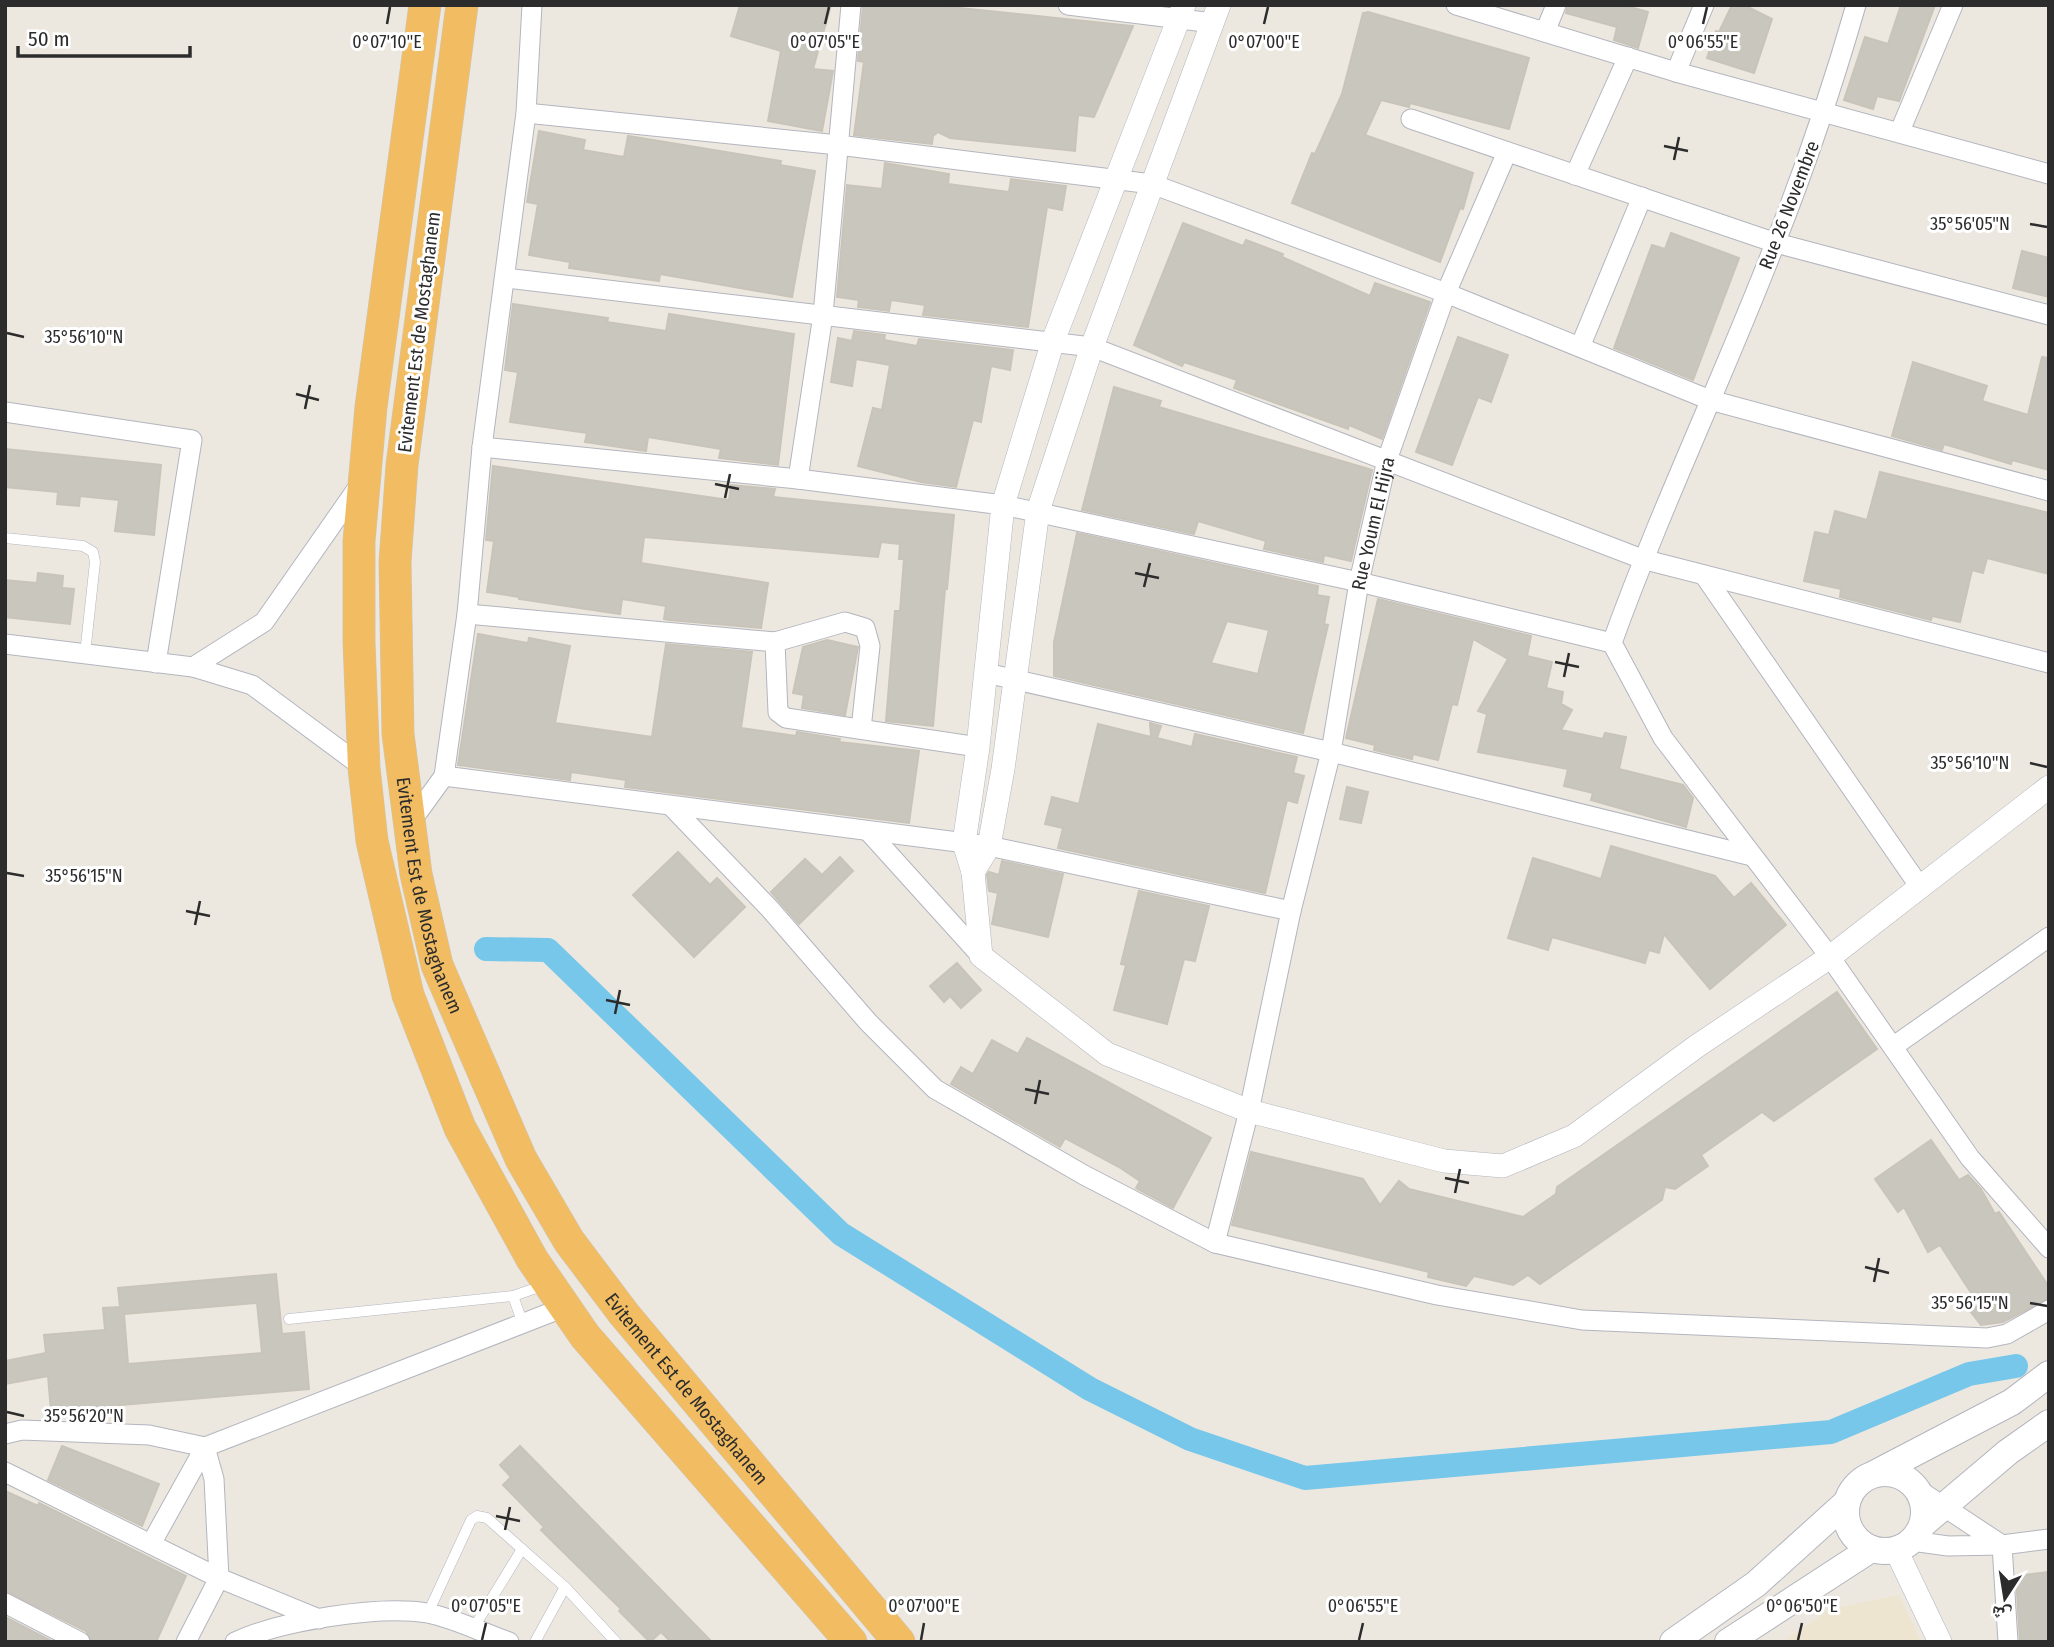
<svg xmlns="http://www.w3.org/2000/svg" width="2054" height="1647" font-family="'Fira Sans Condensed','Noto Naskh Arabic',sans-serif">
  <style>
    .education { fill: #eee5d0 }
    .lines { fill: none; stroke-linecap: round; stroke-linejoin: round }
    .canal { stroke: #77c7eb; stroke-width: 24 }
    .building { fill: #c9c6be; stroke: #c9c4b9; stroke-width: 2; fill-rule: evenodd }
    .service-casing { stroke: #b3b5bf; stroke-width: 11 }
    .minor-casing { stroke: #b3b5bf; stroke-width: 21 }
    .tertiary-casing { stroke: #b3b5bf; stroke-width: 24 }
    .secondary-casing { stroke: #b3b5bf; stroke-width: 28 }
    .trunk-casing { stroke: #c8c8c8; stroke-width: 33 }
    .service { stroke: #fff; stroke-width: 10 }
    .minor { stroke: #fff; stroke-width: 19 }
    .tertiary { stroke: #fff; stroke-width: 23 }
    .secondary { stroke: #fff; stroke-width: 26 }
    .trunk { stroke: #f2bd62; stroke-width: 32 }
    .ticks { fill: none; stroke: #2c2c2c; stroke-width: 2.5 }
    .labels { text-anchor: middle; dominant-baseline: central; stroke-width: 6; stroke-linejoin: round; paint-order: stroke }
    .street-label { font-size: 19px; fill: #2c2c2c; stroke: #fff }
    .ticks-label { font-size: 18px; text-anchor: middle; fill: #2c2c2c; stroke: #fff; stroke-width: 6; stroke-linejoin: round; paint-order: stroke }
  </style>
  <rect width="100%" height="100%" fill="#ede8df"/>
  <path class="education" d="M1899,1595L1921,1642H1782L1831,1609Z"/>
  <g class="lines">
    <path class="canal" d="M486,949L548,950L841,1234L1090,1389L1190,1439L1305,1478L1831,1432L1969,1374L2016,1366"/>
  </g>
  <g class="building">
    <path d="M740,5H831L813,69L833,71L822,131L768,121L781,51L731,36Z"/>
    <path d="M863,5H931L1133,26L1094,117L1078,115L1075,151L950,138L938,132L933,136L932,144L854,135L864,62L858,61Z"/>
    <path d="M1568,5H1623L1648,12L1638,48L1614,40L1617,27L1566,13Z"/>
    <path d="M1732,5H1744L1772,19L1754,73L1707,58L1716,31L1719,32Z"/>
    <path d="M1901,5H1935L1899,101L1877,96L1873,109L1844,100L1865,37L1888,44Z"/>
    <path d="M1368,12L1529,58L1509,129L1410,103L1409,107L1381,100L1365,135L1473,173L1463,209L1460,208L1440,262L1292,203L1312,153L1315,154L1342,94L1363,13Z"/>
    <path d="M539,131L585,140L583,150L624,157L628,136L781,161L780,165L815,171L792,297L660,274L659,281L569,268L570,262L529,255L538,204L527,202Z"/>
    <path d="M885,163L949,174L948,184L1009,192L1011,179L1066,186L1062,210L1047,207L1028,327L923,315L925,305L891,300L889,311L858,307L859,300L837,297L847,185L882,189Z"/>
    <path d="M1183,223L1243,246L1246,240L1283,254L1282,257L1370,296L1375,283L1430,302L1382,439L1349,425L1348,429L1234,388L1237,380L1184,362L1182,366L1134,345Z"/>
    <path d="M1671,233L1739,258L1693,380L1614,348L1652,245L1665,249Z"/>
    <path d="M2022,251L2049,258V297L2013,288Z"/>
    <path d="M513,304L608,318L607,322L666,331L669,314L794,334L778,465L719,458L721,449L648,437L646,451L585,442L587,433L510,422L518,372L505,370Z"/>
    <path d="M854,331L885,335L884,340L917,346L919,339L1013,350L1010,370L991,366L981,422L973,420L956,487L921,482L858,466L873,408L882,410L890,365L856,359L852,386L831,382L838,338L852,341Z"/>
    <path d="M1458,337L1508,355L1491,402L1478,397L1452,465L1416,452Z"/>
    <path d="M2042,357L2049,358V470L2012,460L2011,464L1944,444L1942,450L1892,436L1913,362L1987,386L1982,401L2028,415Z"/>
    <path d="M1114,387L1161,401L1159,407L1372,470L1351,561L1324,555L1323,562L1264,549L1266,541L1198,521L1194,534L1082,510Z"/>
    <path d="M5,449L161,465L154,535L115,531L119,500L80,496L79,506L57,504L58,492L5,487Z"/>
    <path d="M493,466L729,500L731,485L775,489L773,497L954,515L947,589H945L933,726L886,721L895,611H900L904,559H899L900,544L881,542L878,557L644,537L641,563L768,583L761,628L669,620L664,619L666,606L622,599L620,614L519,599V597L487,592L494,541L486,540Z"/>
    <path d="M1880,472L2049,513V574L1987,558L1983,573L1972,570L1960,622L1932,616L1931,620L1840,597L1841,589L1804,581L1815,532L1829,535L1835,511L1867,520Z"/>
    <path d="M1077,533L1318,586L1317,595L1329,597L1324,624L1328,625L1303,733L1054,676V642ZM1227,621L1269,630L1258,674L1211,663Z"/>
    <path d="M38,573L63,576L62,588L74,589L70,624L5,617V580L37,583Z"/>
    <path d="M1378,599L1531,636L1527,656L1552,662L1546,688L1563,692L1561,704L1572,710L1561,730L1603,739L1605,733L1626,737L1619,769L1683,785L1693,798L1686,827L1591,800L1593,793L1564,786L1568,769L1478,752L1487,714L1478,711L1508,659L1473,639L1457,705L1452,704L1438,760L1413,754L1412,759L1374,750L1375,745L1346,738Z"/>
    <path d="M478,634L528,643L529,638L570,646L555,723L652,737L666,644L752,652L741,728L796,736L797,732L840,739L839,742L919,751L909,823L625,787L626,780L571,772L570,780L458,765Z"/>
    <path d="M827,640L858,647L845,715L802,708L804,695L793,693L803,647Z"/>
    <path d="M1150,723L1161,726L1157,738L1192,747L1195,734L1297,757L1293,773L1304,776L1297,803L1287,800L1265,893L1058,848L1063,828L1045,824L1052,797L1079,804L1098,724L1151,737Z"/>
    <path d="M1347,787L1368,792L1361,823L1340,819Z"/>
    <path d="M1611,846L1715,876L1734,898L1751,883L1786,925L1710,989L1664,934L1659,953L1649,950L1645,963L1552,937L1548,950L1508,938L1533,858L1601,879Z"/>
    <path d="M678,852L710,885L717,878L745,907L694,957L633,895Z"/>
    <path d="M840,857L853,871L799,924L771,892L805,859L822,875Z"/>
    <path d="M1002,861L1063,874L1048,937L992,924L998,893L989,891L987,875L989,872L999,875Z"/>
    <path d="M1139,891L1209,906L1195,961L1184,959L1167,1024L1114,1010L1126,965L1121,964Z"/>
    <path d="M957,963L981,990L961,1008L950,996L944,1002L930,986Z"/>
    <path d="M1837,992L1877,1049L1774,1121L1762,1112L1701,1155L1708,1166L1675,1189L1665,1187L1662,1200L1540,1284L1528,1275L1513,1285L1474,1276L1466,1286L1428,1277L1429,1272L1232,1225L1251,1152L1363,1179L1380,1205L1399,1181L1409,1189L1523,1217L1556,1194L1557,1187Z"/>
    <path d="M1027,1038L1211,1138L1173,1208L1136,1188L1140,1181L1119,1167L1065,1138L1060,1147L951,1084L961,1067L973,1074L992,1040L1018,1054Z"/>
    <path d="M1931,1140L1959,1180L1968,1175L1981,1189L1995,1214L1999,1212L2049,1287V1298L2003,1322L1981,1325L1970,1311L1979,1305L1940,1245L1928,1252L1904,1207L1898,1212L1875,1179Z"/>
    <path d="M276,1274L282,1334L304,1332L309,1389L51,1411L48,1376L5,1384V1361L46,1353L44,1335L105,1330L103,1308L120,1307L118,1288ZM257,1303L262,1353L128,1364L124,1314Z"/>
    <path d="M62,1446L159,1484L142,1526L48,1480Z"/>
    <path d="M520,1446L712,1642H671L661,1632L650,1642L619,1611L621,1609L541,1530L544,1527L503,1485L511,1477L500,1465Z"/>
    <path d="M5,1491L38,1506L39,1503L186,1576L156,1642H92L86,1631L5,1591Z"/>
    <path d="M2049,1572V1642H2020L2016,1576Z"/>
    <path d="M5,1617L53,1642H5Z"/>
  </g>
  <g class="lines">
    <g class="service-casing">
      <g id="service">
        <path d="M5,538L83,546L93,552L95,562L85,654"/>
        <path d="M513,1296L523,1324"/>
        <path d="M289,1319L513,1296L545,1285"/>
        <path d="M428,1613L471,1520L477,1516L487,1518L565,1587L616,1642"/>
        <path d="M473,1629L522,1549"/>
        <path d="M535,1642L565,1587"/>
      </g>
    </g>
    <g class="minor-casing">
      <g id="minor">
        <path d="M1068,5L1213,23"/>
        <path d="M1456,5L1676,72L2049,174"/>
        <path d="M1856,5C1833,85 1807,163 1776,241C1724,376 1661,507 1612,643L1663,738L1830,957L1970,1158L2049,1248"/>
        <path d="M1545,32L1556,5"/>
        <path d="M1676,72L1704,5"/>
        <path d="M526,113L838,145L1152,184L1446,293L1710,400L2049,491"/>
        <path d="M1411,119L1776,243L2049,315"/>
        <path d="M1900,131L1953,5"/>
        <path d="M1575,175L1628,57"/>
        <path d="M506,278L1092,347L1642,559L2049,663"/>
        <path d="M1580,347L1642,197"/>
        <path d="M5,412L192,440L156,663"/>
        <path d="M482,447L798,479L1003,505L1359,582L1612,643"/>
        <path d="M798,479L823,315L851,5"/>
        <path d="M361,483L264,622L193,667L252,685L364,768"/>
        <path d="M1704,575L1920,887"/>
        <path d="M467,614L775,642L778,712L786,718L978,747"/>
        <path d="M775,642L845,622L865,628L870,646L861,729"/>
        <path d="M5,644L193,667"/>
        <path d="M986,673L1331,752L1752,856"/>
        <path d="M444,776L989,846L1291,911"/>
        <path d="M672,807L770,909L868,1022L935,1089L1084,1175L1215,1243L1437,1295L1582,1320L1987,1338L2007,1334L2049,1310"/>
        <path d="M410,823L444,776L467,614L482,447L526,113L532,5"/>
        <path d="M868,831L981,956"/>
        <path d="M1894,1046L2049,937"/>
        <path id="s1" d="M1215,1243L1249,1111L1291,911L1331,752L1359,582L1387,460L1446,293L1507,152"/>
        <path d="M5,1434L22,1430L149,1435L205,1447L214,1479L219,1578L186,1642"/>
        <path d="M5,1472L219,1578L319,1619"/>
        <path d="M1912,1541L1948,1546L2002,1545L1914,1487"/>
        <path d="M151,1544L205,1447L565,1307"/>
        <path d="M5,1603L80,1642"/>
        <path d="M235,1642C279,1621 379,1605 427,1613C454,1618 483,1633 509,1642"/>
        <path d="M2008,1642L2002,1545L2049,1539"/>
      </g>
    </g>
    <g class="tertiary-casing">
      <g id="tertiary">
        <path d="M1184,5L1053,341L1003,505L978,747L964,843L973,872L981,956L1107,1054L1249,1111L1444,1161L1503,1166L1574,1136L1697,1046L1830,957L2049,787"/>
        <path d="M973,872L989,846L1003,769L1038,511L1092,347L1219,5"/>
        <path d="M1896,1550L1940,1642"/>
      </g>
    </g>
    <g class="secondary-casing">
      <g id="secondary">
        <circle cx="1885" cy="1512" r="39"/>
        <path d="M1874,1474L2012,1402L2049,1374"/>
        <path d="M1923,1524L2008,1452L2049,1423"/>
        <path d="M1673,1642L1756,1584L1847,1502"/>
        <path d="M1728,1642L1871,1549"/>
      </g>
    </g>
    <g class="trunk-casing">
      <g id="trunk">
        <path d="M425,5L371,407L359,541V642L364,768L372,841L408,995L460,1128L532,1259L585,1336L851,1642"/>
        <path id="s2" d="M462,5L402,465L395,562L398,734L416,874L437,965L521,1159L569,1241L624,1314L899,1642"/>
      </g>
    </g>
    <use href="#service" class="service"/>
    <use href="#minor" class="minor"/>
    <use href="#tertiary" class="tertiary"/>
    <use href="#secondary" class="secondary"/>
    <use href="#trunk" class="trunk"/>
  </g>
  <path class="ticks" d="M387,24L390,7M825,24L829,7M1264,24L1268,7M1703,24L1707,7M1664,146L1688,151M1674,160L1679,137M2030,224L2047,227M7,333L24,337M296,394L319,400M305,409L310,385M715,484L739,489M725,498L730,474M1135,573L1159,578M1144,587L1150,563M1555,662L1579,667M1564,677L1569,653M2030,763L2047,767M7,873L24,876M186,911L210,916M195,925L200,901M606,1000L630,1005M615,1014L620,990M1025,1089L1049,1094M1035,1104L1040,1080M1445,1178L1469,1183M1455,1193L1460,1169M1865,1267L1889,1273M1874,1282L1879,1258M2030,1303L2047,1306M7,1412L24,1416M496,1516L520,1521M505,1530L510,1507M482,1640L486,1623M921,1640L924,1623M1359,1640L1363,1623M1798,1640L1802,1623"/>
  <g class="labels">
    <g class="street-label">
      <text transform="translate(1789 205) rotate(-69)">Rue 26 Novembre</text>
      <text transform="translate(419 332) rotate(-83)">Evitement Est de Mostaghanem</text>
      <text stroke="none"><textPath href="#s1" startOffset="737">Rue Youm El Hijra</textPath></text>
      <text stroke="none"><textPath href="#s2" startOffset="898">Evitement Est de Mostaghanem</textPath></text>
      <text stroke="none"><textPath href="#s2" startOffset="1463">Evitement Est de Mostaghanem</textPath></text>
    </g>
  </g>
  <g class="ticks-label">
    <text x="387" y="48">0°07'10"E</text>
    <text x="825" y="48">0°07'05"E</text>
    <text x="1264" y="48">0°07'00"E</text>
    <text x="1703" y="48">0°06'55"E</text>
    <text x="1970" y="230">35°56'05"N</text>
    <text x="84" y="343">35°56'10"N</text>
    <text x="1970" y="769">35°56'10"N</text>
    <text x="84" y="882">35°56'15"N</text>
    <text x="1970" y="1309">35°56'15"N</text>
    <text x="84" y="1422">35°56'20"N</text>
    <text x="486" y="1612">0°07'05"E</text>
    <text x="924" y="1612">0°07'00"E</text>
    <text x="1363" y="1612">0°06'55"E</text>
    <text x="1802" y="1612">0°06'50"E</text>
  </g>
  <rect width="2054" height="1647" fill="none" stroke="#2c2c2c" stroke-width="14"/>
  <g transform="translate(2005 1598) rotate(192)" stroke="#ffffff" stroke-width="5" paint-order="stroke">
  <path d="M0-5L12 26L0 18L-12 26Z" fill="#2c2c2c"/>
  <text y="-10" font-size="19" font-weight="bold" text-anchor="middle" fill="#2c2c2c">ش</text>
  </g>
  <path d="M18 46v10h172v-10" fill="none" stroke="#2c2c2c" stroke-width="3.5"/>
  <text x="28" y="46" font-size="21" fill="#2c2c2c" stroke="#ffffff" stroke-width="5" paint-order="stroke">50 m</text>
</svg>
